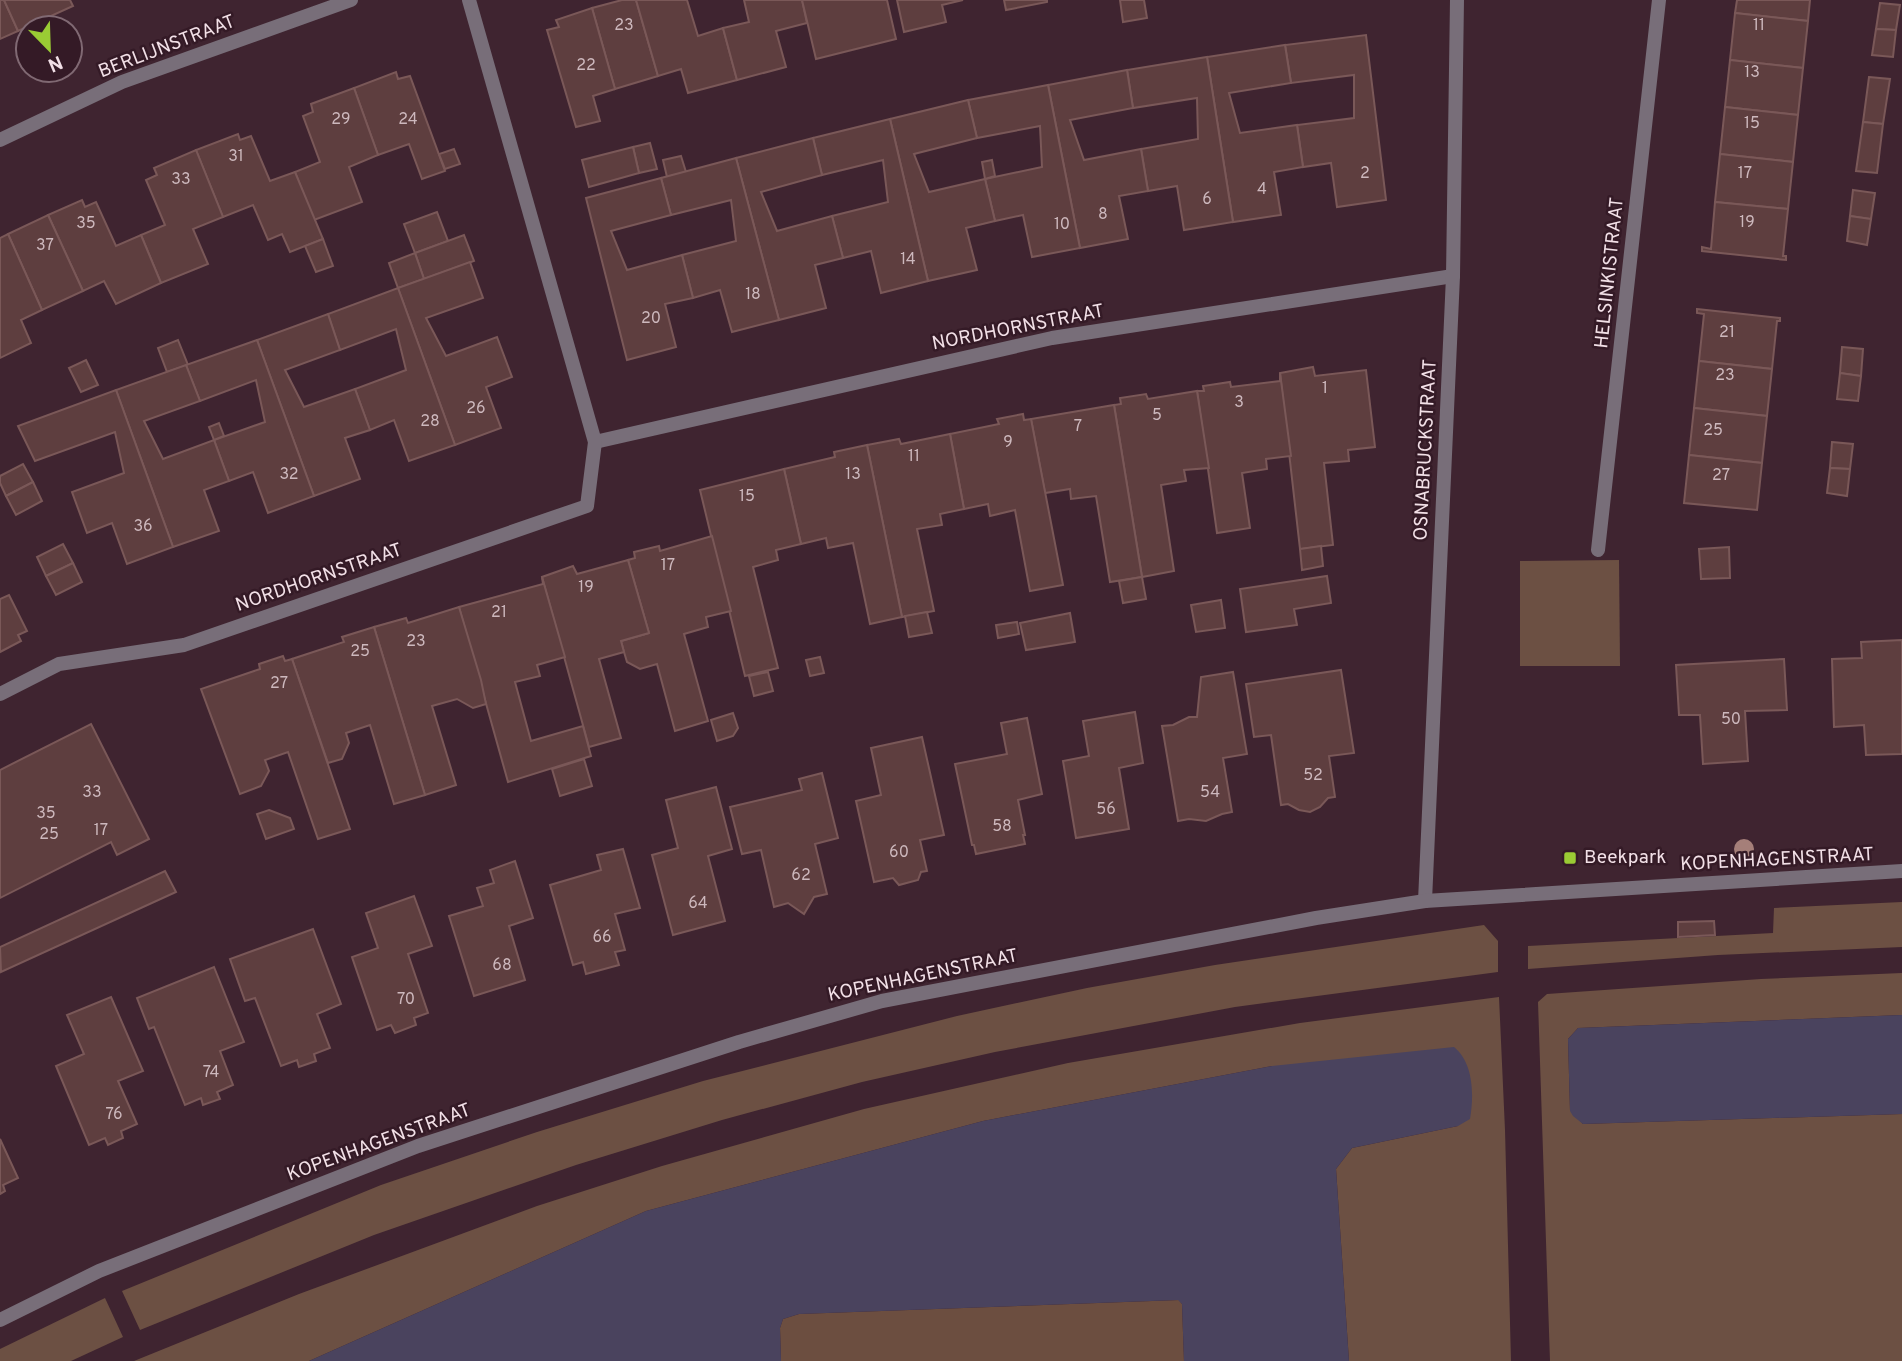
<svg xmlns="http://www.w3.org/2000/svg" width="1902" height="1361" font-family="Overpass,sans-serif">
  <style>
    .green { fill: #6c5043 }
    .forest { fill: #6c4e40 }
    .water { fill: #4a435e }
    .building { fill: #5e3e3f; stroke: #7a5858; stroke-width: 2 }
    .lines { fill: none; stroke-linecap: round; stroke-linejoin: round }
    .street { stroke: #786e79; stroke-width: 14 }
    .tree { fill: #a57f79 }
    .poi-dot { fill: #9acb34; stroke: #341a26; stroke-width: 2.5 }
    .labels { text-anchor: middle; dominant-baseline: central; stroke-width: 5; stroke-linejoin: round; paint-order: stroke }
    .number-label { font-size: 16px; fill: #cdb8bd }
    .street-label { font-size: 19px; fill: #f2e0e7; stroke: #341a26 }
    .poi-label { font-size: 19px; fill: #f2e0e7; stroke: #341a26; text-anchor: start }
  </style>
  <rect width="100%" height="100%" fill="#3f2430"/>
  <g class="green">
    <path d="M1619,560L1620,666H1520V561Z"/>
    <path d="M1902,902V947L1718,955L1528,969V946L1773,933L1774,908Z"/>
    <path d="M1484,925L1498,941V972L1235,1007L995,1052L862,1082L722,1120L576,1165L374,1235L140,1330L122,1291L381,1185L537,1132L703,1081L957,1016L1087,988L1215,965Z"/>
    <path d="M1902,973V1015L1578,1028L1568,1039L1570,1110L1583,1124L1902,1114V1361H1550L1538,1002L1547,994L1761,979Z"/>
    <path d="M1499,997L1505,1130L1511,1361H1349L1336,1169L1352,1148L1458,1126L1272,1066L983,1121L646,1211L309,1361H134L299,1294L537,1206L662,1166L864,1109L1068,1063L1300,1023Z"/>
    <path d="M105,1298L123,1337L71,1361H0V1349Z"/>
  </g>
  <path class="forest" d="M1179,1300L1182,1304L1184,1361H781L780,1328L783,1319L799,1314Z"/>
  <g class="water">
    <path d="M1902,1015V1114L1583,1124L1573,1116L1570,1111L1568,1039L1578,1028Z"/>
    <path d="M1454,1047C1474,1063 1474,1096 1470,1119L1458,1126L1352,1148L1336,1169L1349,1361H1184L1182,1304L1178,1300L799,1314L783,1319L780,1328L781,1361H309L646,1211L983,1121L1272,1066Z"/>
  </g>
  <g class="building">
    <path d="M0,0H4L18,31L0,39Z"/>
    <path d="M4,0H70L73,6L18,31Z"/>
    <path d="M622,0H636L658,76L615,89L592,8Z"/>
    <path d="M636,0H687L698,36L723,28L737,80L688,93L681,69L658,76Z"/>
    <path d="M744,0H802L807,23L776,31L786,67L737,80L723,28L749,22Z"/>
    <path d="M802,0H887L896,39L816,59Z"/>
    <path d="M897,0H963L942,5L946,22L904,32Z"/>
    <path d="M1004,0H1047V2L1006,10Z"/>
    <path d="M1120,0H1144L1147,18L1123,22Z"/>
    <path d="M1737,0H1810L1808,21L1735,13Z"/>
    <path d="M1880,3L1900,5L1896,30L1876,29Z"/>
    <path d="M592,8L615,89L593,96L600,121L576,127L547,30L559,27L556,20Z"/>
    <path d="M1735,13L1808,21L1803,68L1730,60Z"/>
    <path d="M1876,29L1896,30L1893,57L1872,55Z"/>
    <path d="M1366,35L1386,200L1337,207L1331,163L1303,167L1297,125L1354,118V75L1291,83L1285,45Z"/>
    <path d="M1285,45L1291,83L1229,93L1240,133L1297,125L1303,167L1274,172L1281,215L1233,222L1207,57Z"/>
    <path d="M1207,57L1233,222L1184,230L1177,186L1148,191L1141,149L1198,139L1197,98L1133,108L1127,70Z"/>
    <path d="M1730,60L1803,68L1798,115L1725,107Z"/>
    <path d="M1127,70L1133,108L1070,120L1084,160L1141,149L1148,191L1119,196L1128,239L1080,248L1048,85Z"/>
    <path d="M396,72L398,79L410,76L445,171L422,179L409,144L378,155L354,88Z"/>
    <path d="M1869,77L1890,79L1883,124L1863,122Z"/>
    <path d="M1048,85L1080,248L1032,257L1023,215L995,221L985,179L1042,167L1040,126L977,138L968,100Z"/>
    <path d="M354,88L378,155L349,167L362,202L314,220L295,172L320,162L303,116L313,112L311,104Z"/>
    <path d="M968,100L977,138L914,154L929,192L985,179L995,221L966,228L977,270L928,281L890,119Z"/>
    <path d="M1725,107L1798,115L1793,162L1720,154Z"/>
    <path d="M890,119L928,281L881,293L871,251L843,258L832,216L888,202L883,160L822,175L813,138Z"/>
    <path d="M1863,122L1883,124L1877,173L1856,171Z"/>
    <path d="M238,134L240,140L251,136L270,181L295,172L323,239L290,252L282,234L268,240L253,205L223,217L196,150Z"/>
    <path d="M813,138L822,175L761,192L777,231L832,216L843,258L815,265L826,308L779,320L736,158Z"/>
    <path d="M650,143L657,169L639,173L633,147Z"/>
    <path d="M633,147L639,173L589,187L582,160Z"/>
    <path d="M454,149L460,164L445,169L439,154Z"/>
    <path d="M196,150L223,217L193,229L208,264L161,283L141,235L165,225L146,180L157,175L154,168Z"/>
    <path d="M1720,154L1793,162L1788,209L1715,202Z"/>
    <path d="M681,156L686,172L667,177L663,160Z"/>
    <path d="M736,158L779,320L732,332L720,290L693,298L682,255L736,241L731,200L671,215L661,178Z"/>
    <path d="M992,160L995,176L985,179L982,162Z"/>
    <path d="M661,178L671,215L611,231L627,270L682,255L693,298L665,304L676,347L627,360L586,198Z"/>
    <path d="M1853,190L1875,193L1871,219L1850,216Z"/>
    <path d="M82,200L85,207L96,202L116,246L141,235L161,283L116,304L104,281L83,291L48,215Z"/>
    <path d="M1715,202L1788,209L1783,256H1786V260L1702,251V247L1711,249Z"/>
    <path d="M437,212L448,241L415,253L404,224Z"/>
    <path d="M48,215L83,291L42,310L8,234Z"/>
    <path d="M1850,216L1871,219L1867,245L1847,241Z"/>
    <path d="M8,234L42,310L21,320L31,343L0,358V238Z"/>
    <path d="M464,235L474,261L424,279L415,253Z"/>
    <path d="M323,239L333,266L316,272L305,246Z"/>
    <path d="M415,253L424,279L398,288L389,263Z"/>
    <path d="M470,262L483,298L426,318L446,356L497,337L512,377L486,387L501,428L455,445L398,288Z"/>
    <path d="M398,288L455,445L409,461L394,420L370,430L355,389L406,370L396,329L340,350L328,314Z"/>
    <path d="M1697,309L1780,318V321H1777L1772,369L1699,361L1704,314L1697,313Z"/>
    <path d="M328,314L340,350L285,370L304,407L355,389L370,430L345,438L360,479L314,496L257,340Z"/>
    <path d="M178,340L188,365L167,372L158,348Z"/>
    <path d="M257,340L314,496L268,513L253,472L229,481L214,440L265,422L256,380L200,401L186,365Z"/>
    <path d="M1842,347L1863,349L1861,376L1840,373Z"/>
    <path d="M86,360L98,385L81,392L69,368Z"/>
    <path d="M1699,361L1772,369L1767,416L1694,408Z"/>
    <path d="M186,365L200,401L144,421L163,459L214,440L229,481L204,490L219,531L173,547L116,390Z"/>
    <path d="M1313,367L1315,376L1366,370L1375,447L1348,450L1349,461L1324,463L1333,545L1300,549L1280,373Z"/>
    <path d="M1280,373L1291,456L1266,459L1267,469L1242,473L1250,528L1217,533L1197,391H1204L1203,386L1230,382L1231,387L1280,381Z"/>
    <path d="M1840,373L1861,376L1858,401L1837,399Z"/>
    <path d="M116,390L173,547L127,564L112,523L87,533L72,492L124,473L115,432L35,461L18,426Z"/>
    <path d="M1197,391L1209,468L1184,470L1186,481L1161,485L1174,571L1142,577L1114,405L1121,404L1120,398L1146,394L1148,399Z"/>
    <path d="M1114,405L1142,577L1110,582L1096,496L1071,499L1070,489L1045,493L1031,419Z"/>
    <path d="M1694,408L1767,416L1762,463L1689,455Z"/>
    <path d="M1023,414L1024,420L1031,419L1063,585L1030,591L1015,510L990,516L988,504L964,509L950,434L999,424L997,419Z"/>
    <path d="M219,423L224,436L214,440L209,427Z"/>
    <path d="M950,434L964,509L940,514L942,525L917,529L934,611L902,617L867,445L899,439L901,444Z"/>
    <path d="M1832,442L1853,444L1850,469L1830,468Z"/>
    <path d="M867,445L902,617L870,624L853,543L828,548L826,538L801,544L784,469L835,457L834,452Z"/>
    <path d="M1689,455L1762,463L1757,510L1684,503Z"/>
    <path d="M23,464L33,482L6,496L0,483V476Z"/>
    <path d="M1830,468L1850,469L1847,496L1827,493Z"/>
    <path d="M784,469L801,544L776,550L778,560L753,567L778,668L745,676L700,490Z"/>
    <path d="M33,482L42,501L16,515L6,496Z"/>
    <path d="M712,536L731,611L706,617L708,627L684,634L708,721L675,731L657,664L640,669L627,662L624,652L621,641L649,633L628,560L635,558L634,552L659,546L660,551Z"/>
    <path d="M63,544L73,563L46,576L37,557Z"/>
    <path d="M1321,546L1323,566L1302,570L1300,549Z"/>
    <path d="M1729,547L1730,578L1701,579L1699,549Z"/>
    <path d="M628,560L649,633L621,641L624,652L599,659L621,738L589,747L542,577L573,566L577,574Z"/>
    <path d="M73,563L82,582L56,595L46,576Z"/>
    <path d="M1327,576L1331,603L1294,609L1297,625L1246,632L1240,589Z"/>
    <path d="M542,577L565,657L537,665L540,676L515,682L531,741L583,726L591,756L508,782L459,607L543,584Z"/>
    <path d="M1142,577L1146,599L1123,603L1119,581Z"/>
    <path d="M9,595L27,631L18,635L21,641L0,652V599Z"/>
    <path d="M1221,600L1225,628L1196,632L1191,605Z"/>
    <path d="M459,607L481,680L486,704L473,708L457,699L432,706L456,785L425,795L374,627L406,618L408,623Z"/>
    <path d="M927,612L932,633L909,637L905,616Z"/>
    <path d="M1070,613L1075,642L1026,650L1020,623Z"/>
    <path d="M1017,622L1019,634L998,638L996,625Z"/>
    <path d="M374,627L425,795L394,804L370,725L346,733L349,743L342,759L328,763L292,659L344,642L342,637Z"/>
    <path d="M1902,640V754L1866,755L1864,725L1834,727L1832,659L1862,658L1861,642Z"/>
    <path d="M283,656L285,661L292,659L350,829L318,839L288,752L265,760L269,771L261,786L240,794L201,689L260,669L259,664Z"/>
    <path d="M820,657L824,673L810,676L806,660Z"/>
    <path d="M1784,659L1787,710L1745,711L1748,761L1703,764L1700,715H1679L1676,665Z"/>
    <path d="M1341,670L1354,753L1329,756L1335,797L1328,798L1320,807L1310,812L1299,810L1288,804L1281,805L1271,735L1254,737L1246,684Z"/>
    <path d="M768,672L773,691L754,696L749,676Z"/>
    <path d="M1233,672L1247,754L1223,758L1232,812L1222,814L1206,821L1189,819L1178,821L1162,726L1173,725L1189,717H1197L1201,677Z"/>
    <path d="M1135,712L1143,763L1119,768L1129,829L1076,838L1063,761L1089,756L1083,721Z"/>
    <path d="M733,713L738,728L733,736L717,741L711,720Z"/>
    <path d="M1027,718L1042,794L1018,800L1025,835H1023L1025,844L976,854L974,845H972L955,764L1007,754L1001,723Z"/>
    <path d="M91,724L149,839L117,855L111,842L0,898V770Z"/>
    <path d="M922,737L944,835L920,840L927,871L921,872L918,880L899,885L893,878L874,882L856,801L881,795L871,748Z"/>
    <path d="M584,759L592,786L560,796L552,769Z"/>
    <path d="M822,773L838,838L815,844L827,894L814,897L804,914L788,903L774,907L761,850L742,854L730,807L802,790L799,779Z"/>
    <path d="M716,787L732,849L708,856L725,921L673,935L652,855L678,848L666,800Z"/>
    <path d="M269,810L290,818L294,829L266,839L257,814Z"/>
    <path d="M623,849L640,908L615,914L625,950L615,952L619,965L586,974L583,962L573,965L550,885L601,870L597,855Z"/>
    <path d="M515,861L533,918L509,926L525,980L474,996L449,916L483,906L477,888L494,883L490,870Z"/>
    <path d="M165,871L176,892L1,972L0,947Z"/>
    <path d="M414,896L432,946L408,954L428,1013L414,1018L416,1025L395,1033L391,1025L377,1030L352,957L378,948L366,913Z"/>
    <path d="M1714,921L1715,935L1678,937V922Z"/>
    <path d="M313,929L341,1004L317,1014L330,1048L314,1054L316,1061L299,1067L297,1060L281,1066L255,998L245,1001L230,959Z"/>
    <path d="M214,967L244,1042L220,1051L233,1085L217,1092L220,1099L203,1105L201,1098L185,1105L154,1027L149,1029L137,998Z"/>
    <path d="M111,997L143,1071L118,1081L137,1124L121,1131L123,1138L108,1145L105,1138L89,1145L56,1066L84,1054L67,1015Z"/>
    <path d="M0,1139L18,1178L3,1185L5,1191L0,1194Z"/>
  </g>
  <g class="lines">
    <g class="street">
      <path d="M0,140L122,82L351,0"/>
      <path d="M595,442L1052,338L1453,276"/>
      <path d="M1598,550L1659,0"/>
      <path d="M0,694L59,664L184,645L587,506L595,442L469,0"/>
      <path d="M1425,901L1453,276L1457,0"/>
      <path d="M0,1320L99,1271L418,1146L739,1042L882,1001L1316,918L1425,901L1902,871"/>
    </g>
  </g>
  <circle class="tree" cx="1744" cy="849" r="10"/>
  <rect class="poi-dot" x="1563" y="851" width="14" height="14" rx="3.5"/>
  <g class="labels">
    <g class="number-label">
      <text x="624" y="26">23</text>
      <text x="1759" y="26">11</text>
      <text x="586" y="66">22</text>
      <text x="1752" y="73">13</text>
      <text x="341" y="120">29</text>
      <text x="408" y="120">24</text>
      <text x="1752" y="124">15</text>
      <text x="236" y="157">31</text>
      <text x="1365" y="174">2</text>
      <text x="1745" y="174">17</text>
      <text x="181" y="180">33</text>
      <text x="1262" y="190">4</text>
      <text x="1207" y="200">6</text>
      <text x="1103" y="215">8</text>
      <text x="1747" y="223">19</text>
      <text x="86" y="224">35</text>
      <text x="1062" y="225">10</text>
      <text x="45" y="246">37</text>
      <text x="908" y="260">14</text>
      <text x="753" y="295">18</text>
      <text x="651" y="319">20</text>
      <text x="1727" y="333">21</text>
      <text x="1725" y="376">23</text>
      <text x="1325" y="389">1</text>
      <text x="1239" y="403">3</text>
      <text x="476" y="409">26</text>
      <text x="1157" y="416">5</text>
      <text x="430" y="422">28</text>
      <text x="1078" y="427">7</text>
      <text x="1713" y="431">25</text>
      <text x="1008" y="443">9</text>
      <text x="914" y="457">11</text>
      <text x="289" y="475">32</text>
      <text x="853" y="475">13</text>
      <text x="1721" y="476">27</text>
      <text x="747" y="497">15</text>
      <text x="143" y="527">36</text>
      <text x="668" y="566">17</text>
      <text x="586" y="588">19</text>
      <text x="499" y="613">21</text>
      <text x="416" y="642">23</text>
      <text x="360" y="652">25</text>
      <text x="279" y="684">27</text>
      <text x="1731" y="720">50</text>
      <text x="1313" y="776">52</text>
      <text x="92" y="793">33</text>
      <text x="1210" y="793">54</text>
      <text x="1106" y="810">56</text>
      <text x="46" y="814">35</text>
      <text x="1002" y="827">58</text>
      <text x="101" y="831">17</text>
      <text x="49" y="835">25</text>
      <text x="899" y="853">60</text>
      <text x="801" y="876">62</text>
      <text x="698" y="904">64</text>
      <text x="602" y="938">66</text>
      <text x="502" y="966">68</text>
      <text x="406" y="1000">70</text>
      <text x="211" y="1073">74</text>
      <text x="114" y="1115">76</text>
    </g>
    <g class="street-label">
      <text transform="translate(167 47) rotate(-21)">BERLIJNSTRAAT</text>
      <text transform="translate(1610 273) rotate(-84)">HELSINKISTRAAT</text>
      <text transform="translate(1018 328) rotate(-11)">NORDHORNSTRAAT</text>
      <text transform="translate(1426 450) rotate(-87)">OSNABRUCKSTRAAT</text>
      <text transform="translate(319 578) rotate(-19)">NORDHORNSTRAAT</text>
      <text transform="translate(1777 860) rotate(-3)">KOPENHAGENSTRAAT</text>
      <text transform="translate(923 976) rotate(-12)">KOPENHAGENSTRAAT</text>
      <text transform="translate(379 1143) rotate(-20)">KOPENHAGENSTRAAT</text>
    </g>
    <g class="poi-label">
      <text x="1584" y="858">Beekpark</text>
    </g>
  </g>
  <g transform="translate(49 49) rotate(157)"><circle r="33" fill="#341a26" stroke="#806973" stroke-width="2"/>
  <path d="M0-5L12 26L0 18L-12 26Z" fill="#9acb34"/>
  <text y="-10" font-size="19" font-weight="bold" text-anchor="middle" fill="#f2e0e7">N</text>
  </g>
</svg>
